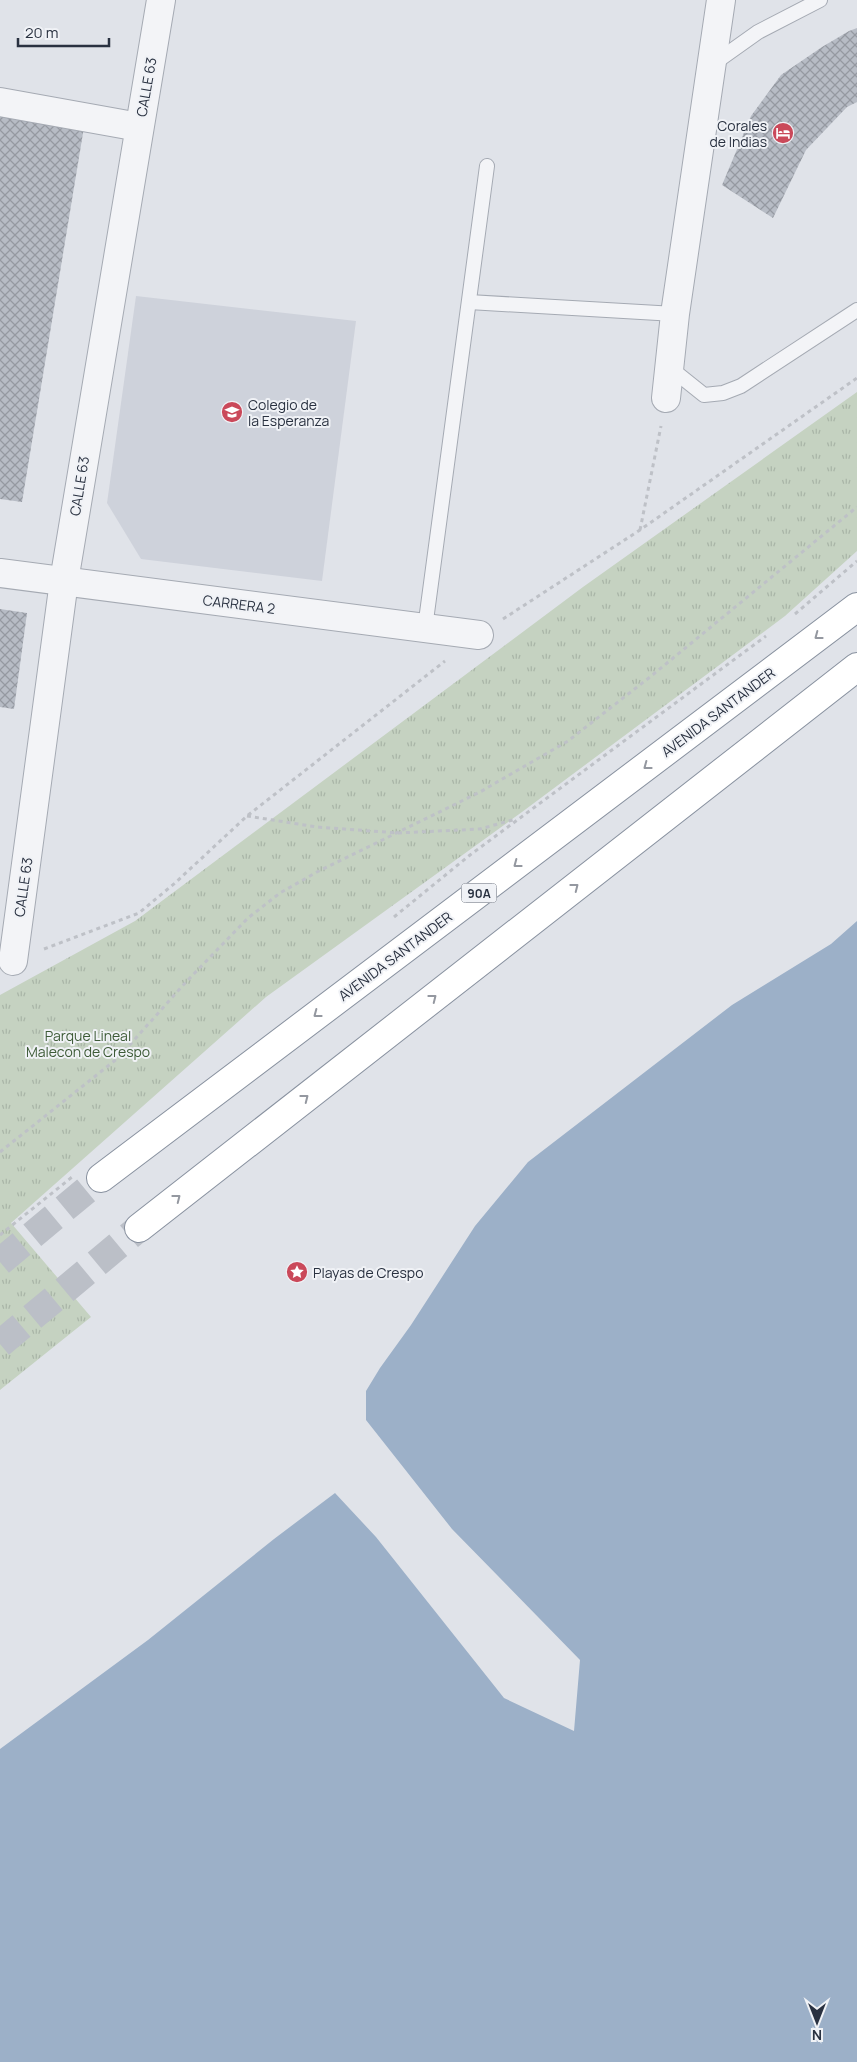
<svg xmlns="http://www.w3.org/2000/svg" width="857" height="2062" font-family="Manrope,sans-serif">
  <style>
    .built { fill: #ced2db }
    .park { fill: url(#park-tufts) }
    .water { fill: #9cb0c8 }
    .building { fill: url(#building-cross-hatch) }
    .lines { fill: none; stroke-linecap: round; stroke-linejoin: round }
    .highway-tunnel { stroke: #bbbfc7; stroke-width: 28; stroke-dasharray: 28 14; stroke-linecap: butt }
    .lane-casing { stroke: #a5aab3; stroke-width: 16 }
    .street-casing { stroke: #a5aab3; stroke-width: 30 }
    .highway-casing { stroke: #88919f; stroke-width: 30 }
    .path { stroke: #bec1c7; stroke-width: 3; stroke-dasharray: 4 4; stroke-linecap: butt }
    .lane { stroke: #f3f4f7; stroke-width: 14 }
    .street { stroke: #f3f4f7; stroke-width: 28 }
    .highway { stroke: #fff; stroke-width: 28 }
    .oneway { stroke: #9498a0 }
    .labels { text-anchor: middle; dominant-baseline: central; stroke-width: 4; stroke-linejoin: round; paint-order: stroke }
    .shield { fill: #f0f2f6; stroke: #656b77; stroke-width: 1 }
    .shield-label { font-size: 12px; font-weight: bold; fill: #293140 }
    .street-label { font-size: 14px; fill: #293140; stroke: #f0f2f6 }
    .poi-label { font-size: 14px; fill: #293140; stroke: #f0f2f6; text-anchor: start }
    .park-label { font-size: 14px; fill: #3d5b37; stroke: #f0f2f6 }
  </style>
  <defs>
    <pattern id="park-tufts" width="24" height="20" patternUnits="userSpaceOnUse" patternTransform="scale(1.25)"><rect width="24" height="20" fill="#c5d2c1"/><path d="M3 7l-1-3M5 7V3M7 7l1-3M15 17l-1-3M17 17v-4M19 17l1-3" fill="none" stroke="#a9b5a7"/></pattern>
    <pattern id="building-cross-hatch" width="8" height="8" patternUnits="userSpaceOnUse" patternTransform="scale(1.25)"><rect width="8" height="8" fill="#b7bcc5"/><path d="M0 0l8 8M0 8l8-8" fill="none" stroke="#9599a1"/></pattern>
  </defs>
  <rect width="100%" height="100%" fill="#e0e3e9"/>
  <path class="built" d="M136,296L356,321L322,581L141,559L107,503Z"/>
  <path class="park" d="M857,392V551L785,616L522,812L266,997L11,1223L91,1317L0,1390V995L135,921L583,587Z"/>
  <path class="water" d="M857,921V2062H0V1749L148,1640L274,1539L335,1493L376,1537L504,1698L574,1731L580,1660L452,1529L366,1420V1391L380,1368L411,1325L475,1226L528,1162L732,1005L831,944Z"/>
  <g class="building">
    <path d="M857,28V102L847,107L806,150L773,218L722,185L751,116L781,75L822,47L849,31Z"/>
    <path d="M0,107L85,121L22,502L0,499Z"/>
    <path d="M0,609L27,613L14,709L0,707Z"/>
  </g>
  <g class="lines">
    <g class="highway-tunnel">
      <path d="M0,1262L101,1178"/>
      <path d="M0,1344L139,1228"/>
    </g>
    <g class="lane-casing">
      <g id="lane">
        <path d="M713,64L758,32L820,0"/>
        <path d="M469,302L675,314"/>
        <path d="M669,367L704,395L723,393L741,386L857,310"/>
        <path d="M425,628L487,166"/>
      </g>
    </g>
    <g class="street-casing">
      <g id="street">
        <path d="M0,102L139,127"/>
        <path d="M666,398L675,314L721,0"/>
        <path d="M0,573L479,635"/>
        <path d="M13,961L64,581L161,0"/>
      </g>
    </g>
    <g class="highway-casing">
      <g id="highway">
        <path d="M101,1178L857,607"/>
        <path d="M139,1228L857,667"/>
      </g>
    </g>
    <g class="path">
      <path d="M640,530L661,426"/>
      <path d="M795,614L857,561"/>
      <path d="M503,619L640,530L857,378"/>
      <path d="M247,816L317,827L398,833L480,829L516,819"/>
      <path d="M394,917L470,855L766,636"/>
      <path d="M44,949L139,913L175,883L247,816L445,661"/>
      <path d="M0,1152L118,1058L186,982L248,918L280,893L317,872L480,792L568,741L650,677L857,507"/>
      <path d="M0,1235L72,1177"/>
    </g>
    <use href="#lane" class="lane"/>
    <use href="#street" class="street"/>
    <use href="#highway" class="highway"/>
  </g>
  <defs><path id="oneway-chevron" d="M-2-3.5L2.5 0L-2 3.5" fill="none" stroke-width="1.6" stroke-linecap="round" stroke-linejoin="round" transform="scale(1.25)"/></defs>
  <g class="oneway">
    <use href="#oneway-chevron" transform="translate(818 636) rotate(143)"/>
    <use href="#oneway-chevron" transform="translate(647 766) rotate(143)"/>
    <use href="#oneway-chevron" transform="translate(517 864) rotate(143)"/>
    <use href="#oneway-chevron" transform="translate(575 887) rotate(-38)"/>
    <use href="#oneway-chevron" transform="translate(433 998) rotate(-38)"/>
    <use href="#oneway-chevron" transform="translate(317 1014) rotate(143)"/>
    <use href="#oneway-chevron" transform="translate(305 1098) rotate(-38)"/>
    <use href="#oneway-chevron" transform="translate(177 1198) rotate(-38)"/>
  </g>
  <defs>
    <g id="hotel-disc" transform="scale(1.125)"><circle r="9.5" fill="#ca495a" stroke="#f0f2f6"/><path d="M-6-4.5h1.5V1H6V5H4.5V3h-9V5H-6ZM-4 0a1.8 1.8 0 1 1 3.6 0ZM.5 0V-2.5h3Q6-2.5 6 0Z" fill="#fff"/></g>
    <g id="university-disc" transform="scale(1.125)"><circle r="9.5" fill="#ca495a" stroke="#f0f2f6"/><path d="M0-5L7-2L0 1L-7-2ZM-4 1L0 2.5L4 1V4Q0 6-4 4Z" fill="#fff"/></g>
    <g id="sight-disc" transform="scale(1.125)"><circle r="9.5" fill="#ca495a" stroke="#f0f2f6"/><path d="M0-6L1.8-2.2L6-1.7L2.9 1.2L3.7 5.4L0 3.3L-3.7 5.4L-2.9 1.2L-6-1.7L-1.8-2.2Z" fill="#fff"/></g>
  </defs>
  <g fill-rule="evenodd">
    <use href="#hotel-disc" x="783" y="133"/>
    <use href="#university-disc" x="232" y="412"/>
    <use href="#sight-disc" x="297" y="1272"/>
  </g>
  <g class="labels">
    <rect class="shield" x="461.5" y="883.5" width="35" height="19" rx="4"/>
    <g class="shield-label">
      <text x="479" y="893">90A</text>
    </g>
    <g class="street-label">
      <text transform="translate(146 87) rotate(-80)">CALLE 63</text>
      <text transform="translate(79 486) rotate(-81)">CALLE 63</text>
      <text transform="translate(239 604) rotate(7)">CARRERA 2</text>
      <text transform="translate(718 712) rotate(-37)">AVENIDA SANTANDER</text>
      <text transform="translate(23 887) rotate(-82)">CALLE 63</text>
      <text transform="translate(395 956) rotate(-37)">AVENIDA SANTANDER</text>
    </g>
    <g class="poi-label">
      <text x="767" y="125" text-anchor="end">Corales<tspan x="767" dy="16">de Indias</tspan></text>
      <text x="248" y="404">Colegio de<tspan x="248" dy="16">la Esperanza</tspan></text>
      <text x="313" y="1272">Playas de Crespo</text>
    </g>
    <g class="park-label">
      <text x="88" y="1035">Parque Lineal<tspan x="88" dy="16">Malecon de Crespo</tspan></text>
    </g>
  </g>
  <g transform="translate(817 2022) rotate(180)" stroke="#f0f2f6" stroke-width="4" paint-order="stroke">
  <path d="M0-4L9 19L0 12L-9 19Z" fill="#293140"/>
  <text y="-8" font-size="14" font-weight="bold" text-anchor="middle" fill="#293140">N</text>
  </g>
  <path d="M18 38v8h91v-8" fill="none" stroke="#293140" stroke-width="2.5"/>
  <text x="25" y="38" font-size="15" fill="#293140" stroke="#f0f2f6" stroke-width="4" paint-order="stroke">20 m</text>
</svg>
